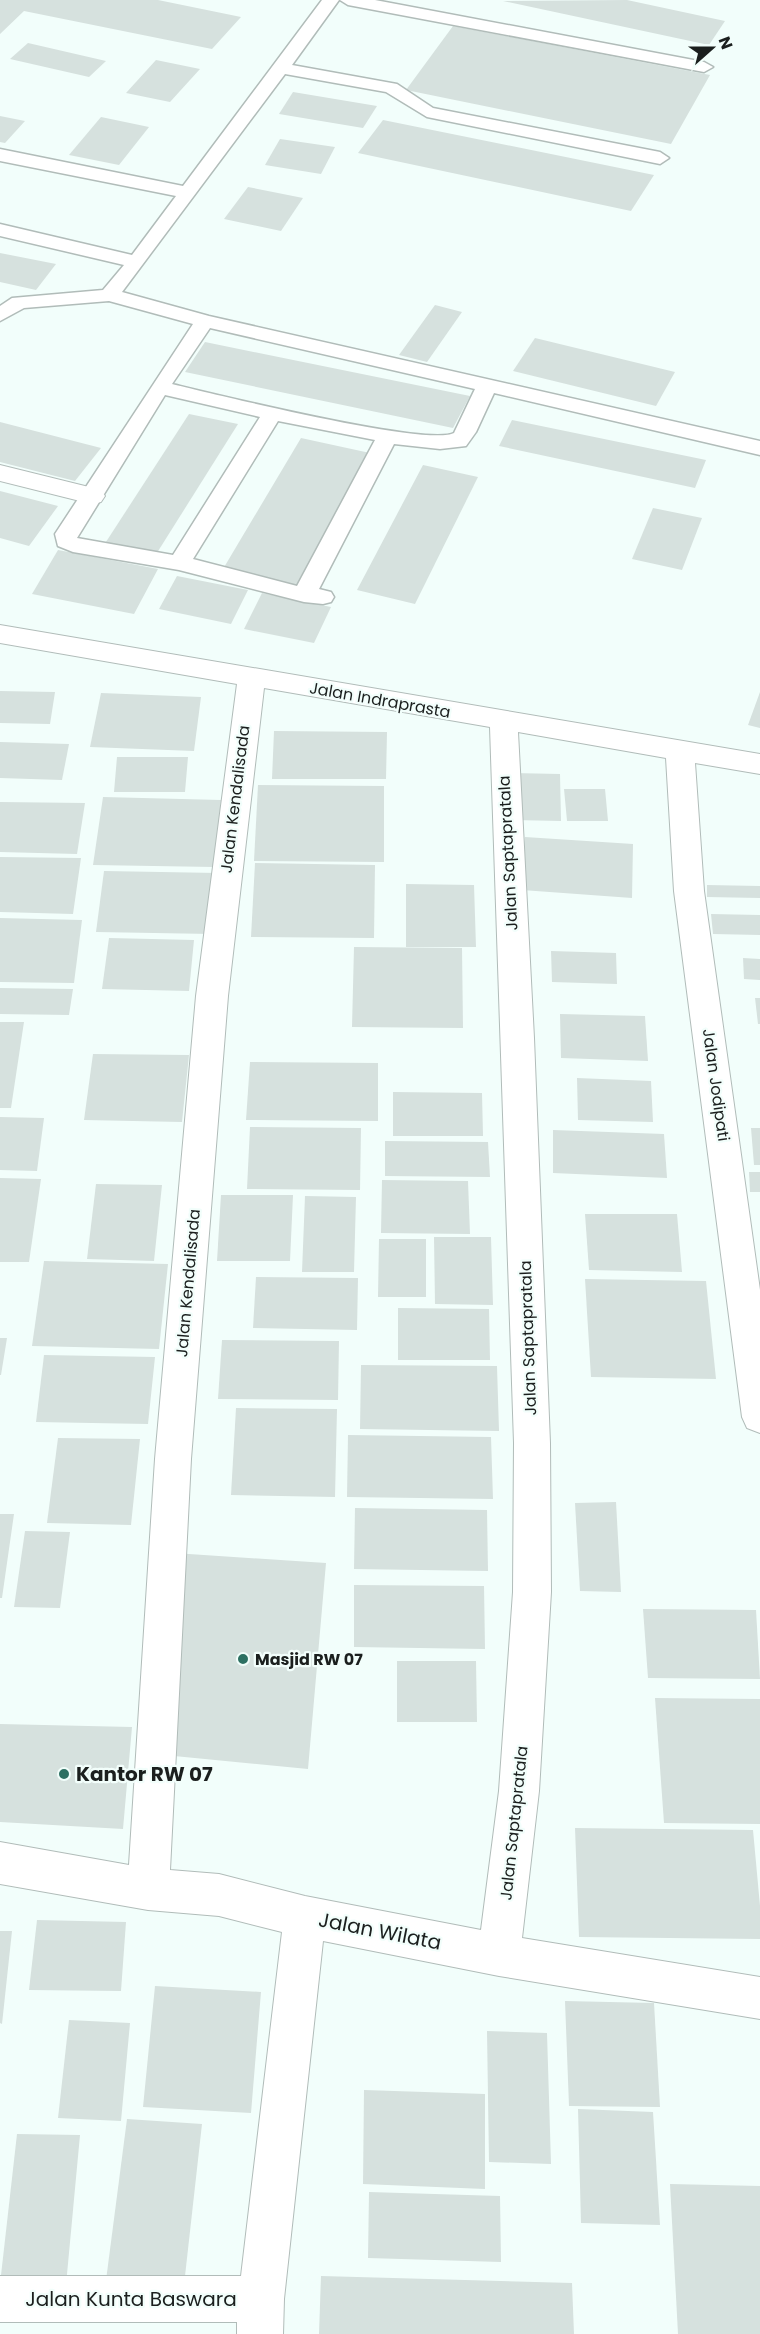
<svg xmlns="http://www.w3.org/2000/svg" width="760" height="2334" font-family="Poppins,sans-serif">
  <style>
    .building { fill: #d6e1de }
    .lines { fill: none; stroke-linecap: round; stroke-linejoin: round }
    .service-casing { stroke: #b1bcb9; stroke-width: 3 }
    .minor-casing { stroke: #b1bcb9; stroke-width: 2 }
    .service { fill: #fff; fill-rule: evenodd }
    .minor { fill: #fff; fill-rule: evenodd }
    .poi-dot { fill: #2d7062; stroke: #f2fefb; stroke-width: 2 }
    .labels { text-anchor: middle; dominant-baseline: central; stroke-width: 4.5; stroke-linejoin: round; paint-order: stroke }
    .street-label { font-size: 16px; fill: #1b1f1e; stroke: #f2fefb }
    .poi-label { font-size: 16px; font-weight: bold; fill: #1b1f1e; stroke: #f2fefb; text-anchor: start }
    .near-poi-label { font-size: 20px; font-weight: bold; fill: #1b1f1e; stroke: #f2fefb; text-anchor: start }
    .near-street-label { font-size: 20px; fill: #1b1f1e; stroke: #f2fefb }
  </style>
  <rect width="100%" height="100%" fill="#f2fefb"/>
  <g class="building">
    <path d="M0,0H158L241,17L212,49L24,11L0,34Z"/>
    <path d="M627,0L725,21L709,45L503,1Z"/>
    <path d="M453,26L710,75L671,144L406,90Z"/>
    <path d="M28,43L106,61L89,77L10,59Z"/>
    <path d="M156,60L200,69L170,102L126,93Z"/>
    <path d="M293,92L377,106L363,128L279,114Z"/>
    <path d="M0,116L25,121L5,143L0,142Z"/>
    <path d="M101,117L149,127L119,165L69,155Z"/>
    <path d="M383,120L654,175L631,211L358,153Z"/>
    <path d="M280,139L335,147L321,174L265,165Z"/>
    <path d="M248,187L303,198L281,231L224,219Z"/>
    <path d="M0,253L56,264L36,290L0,282Z"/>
    <path d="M435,305L462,312L427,362L399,355Z"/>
    <path d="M535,338L675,372L656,406L513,371Z"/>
    <path d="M205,342L470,396L453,428L185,372Z"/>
    <path d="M189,414L238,424L155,556L104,545Z"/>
    <path d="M512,420L706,460L695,488L499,446Z"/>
    <path d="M0,422L101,448L75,481L0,462Z"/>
    <path d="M301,438L370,453L296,586L223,569Z"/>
    <path d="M423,465L478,477L415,604L357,590Z"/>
    <path d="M0,491L58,506L29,546L0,538Z"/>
    <path d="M653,508L702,518L682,570L632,559Z"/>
    <path d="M58,550L158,569L134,614L32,594Z"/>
    <path d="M177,576L248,590L231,624L159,609Z"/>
    <path d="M262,593L331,607L314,643L244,629Z"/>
    <path d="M0,691L55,692L50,724L0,723Z"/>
    <path d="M760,692V728L748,725Z"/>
    <path d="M101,693L201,697L194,751L90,747Z"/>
    <path d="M274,731L387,732L386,779H272Z"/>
    <path d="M0,742L69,744L62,780L0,778Z"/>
    <path d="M117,757H188L185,792H114Z"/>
    <path d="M512,773L560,774L561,821L513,820Z"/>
    <path d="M258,785L384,786V862L254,861Z"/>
    <path d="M564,789H605L608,821H567Z"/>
    <path d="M103,797L221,800L214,867L93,865Z"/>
    <path d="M0,802L85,803L77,854L0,852Z"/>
    <path d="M525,837L633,844L632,898L522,890Z"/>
    <path d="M0,857L81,858L73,914L0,912Z"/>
    <path d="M255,863L375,865L374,938L251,937Z"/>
    <path d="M104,871L218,873L212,934L96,932Z"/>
    <path d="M406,884L474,885L476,947H406Z"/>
    <path d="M707,885L760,886V898L707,897Z"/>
    <path d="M711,914L760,915V935L713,934Z"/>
    <path d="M0,918L82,920L74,983L0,982Z"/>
    <path d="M109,938L194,940L189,991L102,989Z"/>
    <path d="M354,947L462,948L463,1028L352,1027Z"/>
    <path d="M551,951L616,953L617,984L552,982Z"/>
    <path d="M743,958L760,959V980L744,979Z"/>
    <path d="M0,988L73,989L69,1015L0,1014Z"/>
    <path d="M755,998H760V1024H758Z"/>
    <path d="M560,1014L645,1016L648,1061L561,1058Z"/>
    <path d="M0,1022H24L11,1108H0Z"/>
    <path d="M93,1054L189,1055L182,1122L84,1120Z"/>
    <path d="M250,1062L378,1063V1121L246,1120Z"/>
    <path d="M577,1078L651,1081L653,1122L578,1120Z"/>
    <path d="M393,1092L482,1093L483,1136H393Z"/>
    <path d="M0,1117L44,1118L37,1171L0,1170Z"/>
    <path d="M250,1127L361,1128L360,1190L247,1189Z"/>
    <path d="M751,1128H760V1165H754Z"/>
    <path d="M553,1130L664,1134L667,1178L553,1173Z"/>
    <path d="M385,1141L488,1142L490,1177L385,1176Z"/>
    <path d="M749,1172H760V1192H750Z"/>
    <path d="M0,1178L41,1179L29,1262H0Z"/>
    <path d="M382,1180L468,1181L470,1234L381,1233Z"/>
    <path d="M96,1184L162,1185L154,1261L87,1259Z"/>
    <path d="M221,1195H293L290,1261H217Z"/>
    <path d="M305,1196L356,1197L354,1272H302Z"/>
    <path d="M585,1214H677L682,1272L589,1270Z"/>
    <path d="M434,1237H491L493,1305L435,1304Z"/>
    <path d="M379,1239H426V1297H378Z"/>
    <path d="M44,1261L168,1264L159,1349L32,1346Z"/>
    <path d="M256,1277L358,1278L357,1330L253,1328Z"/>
    <path d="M585,1279L706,1281L716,1379L591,1377Z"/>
    <path d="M398,1308L489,1309L490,1360H398Z"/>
    <path d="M0,1338H7L1,1375H0Z"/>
    <path d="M222,1340L339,1341L338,1400L218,1399Z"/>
    <path d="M44,1355L155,1357L148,1424L36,1422Z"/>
    <path d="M361,1365L497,1366L499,1431L360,1429Z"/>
    <path d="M236,1408L337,1409L335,1497L231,1495Z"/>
    <path d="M348,1435L491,1437L493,1499L347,1497Z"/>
    <path d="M58,1438L140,1439L131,1525L47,1523Z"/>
    <path d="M616,1502L621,1592L580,1591L575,1503Z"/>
    <path d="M355,1508L487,1510L488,1571L354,1569Z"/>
    <path d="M0,1514H14L2,1598H0Z"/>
    <path d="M25,1531L70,1532L60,1608L14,1607Z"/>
    <path d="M174,1553L326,1563L308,1769L164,1755Z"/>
    <path d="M354,1585L484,1586L485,1649L354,1647Z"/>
    <path d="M643,1609L756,1610L760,1679L648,1678Z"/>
    <path d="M397,1661H476L477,1722H397Z"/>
    <path d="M655,1698L760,1699V1824L664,1823Z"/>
    <path d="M0,1724L132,1727L123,1829L0,1822Z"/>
    <path d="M575,1828L753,1830L760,1906V1939L579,1937Z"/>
    <path d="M37,1920L126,1922L121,1991L29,1990Z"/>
    <path d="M0,1931H12L2,2024L0,2023Z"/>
    <path d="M155,1986L261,1992L251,2113L143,2107Z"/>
    <path d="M565,2001L654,2003L660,2107L569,2106Z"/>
    <path d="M69,2020L130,2023L121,2121L58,2118Z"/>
    <path d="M487,2031L547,2033L551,2164L489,2162Z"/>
    <path d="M364,2090L485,2094V2189L363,2184Z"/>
    <path d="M578,2109L653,2112L660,2225L581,2223Z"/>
    <path d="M127,2119L202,2124L183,2294L105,2288Z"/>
    <path d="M17,2134L80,2135L66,2285L0,2284Z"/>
    <path d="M670,2184L760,2186V2334H678Z"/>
    <path d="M369,2192L500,2196L501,2262L368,2258Z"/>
    <path d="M321,2276L572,2283L574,2334H319Z"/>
  </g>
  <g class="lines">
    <g class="service-casing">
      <g id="service">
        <path d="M322,0H339L292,65L397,84L433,108L660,152L669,158L660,164L427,117L386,92L285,74L122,292L209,316L760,441V455L494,393L476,432L466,446L440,449L394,444L319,589L331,592L334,597L331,602L323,604L304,602L179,570L73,552L58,546L55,534L193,324L109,301L24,308L0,321V306L12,298L103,290L124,265L0,236V224L132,255L176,196L0,161V149L183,186ZM210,328L475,389L454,433C427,447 214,394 172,384ZM165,395L260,417L173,555L77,538ZM278,421L375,440L297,586L193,559Z"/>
        <path d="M340,0H375L704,62L713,67L704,72L348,5Z"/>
      </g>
    </g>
    <g class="minor-casing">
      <g id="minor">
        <path d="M0,465L101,490L105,496L101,502L92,504L0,481Z"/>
        <path d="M0,625L760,754V774L695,763L704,891L760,1290V1433L747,1428L742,1417L674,891L666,758L518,732L534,1038L550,1443L551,1592L539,1791L522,1938L760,1977V2019L499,1976L323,1941L284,2299L283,2334H237V2322H0V2276H241L282,1932L219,1916L148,1910L0,1884V1842L129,1865L155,1459L196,996L237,684L0,643ZM264,688L490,727L514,1443L513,1592L499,1791L481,1930L305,1896L219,1874L170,1870L191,1459L228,996Z"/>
      </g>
    </g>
    <use href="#service" class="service"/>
    <use href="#minor" class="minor"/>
  </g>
  <g class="poi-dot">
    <circle cx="243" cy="1659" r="6"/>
    <circle cx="64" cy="1774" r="6"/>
  </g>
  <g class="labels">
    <g class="street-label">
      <text transform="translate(380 700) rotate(10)">Jalan Indraprasta</text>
      <text transform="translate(235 799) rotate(-83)">Jalan Kendalisada</text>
      <text transform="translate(508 853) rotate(-93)">Jalan Saptapratala</text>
      <text transform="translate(716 1085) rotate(82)">Jalan Jodipati</text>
      <text transform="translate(188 1283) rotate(-85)">Jalan Kendalisada</text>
      <text transform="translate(528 1338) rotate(-92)">Jalan Saptapratala</text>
      <text transform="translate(514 1823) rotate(-84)">Jalan Saptapratala</text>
    </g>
    <g class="poi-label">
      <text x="255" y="1659">Masjid RW 07</text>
    </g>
    <g class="near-poi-label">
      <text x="76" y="1774">Kantor RW 07</text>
    </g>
    <g class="near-street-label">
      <text transform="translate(380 1931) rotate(11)">Jalan Wilata</text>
      <text x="131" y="2299">Jalan Kunta Baswara</text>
    </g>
  </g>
  <g transform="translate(712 48) rotate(69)" stroke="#f2fefb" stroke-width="4.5" paint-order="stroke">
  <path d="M0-4.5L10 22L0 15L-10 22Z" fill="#1b1f1e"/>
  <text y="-9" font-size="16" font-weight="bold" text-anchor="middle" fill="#1b1f1e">N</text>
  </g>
</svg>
